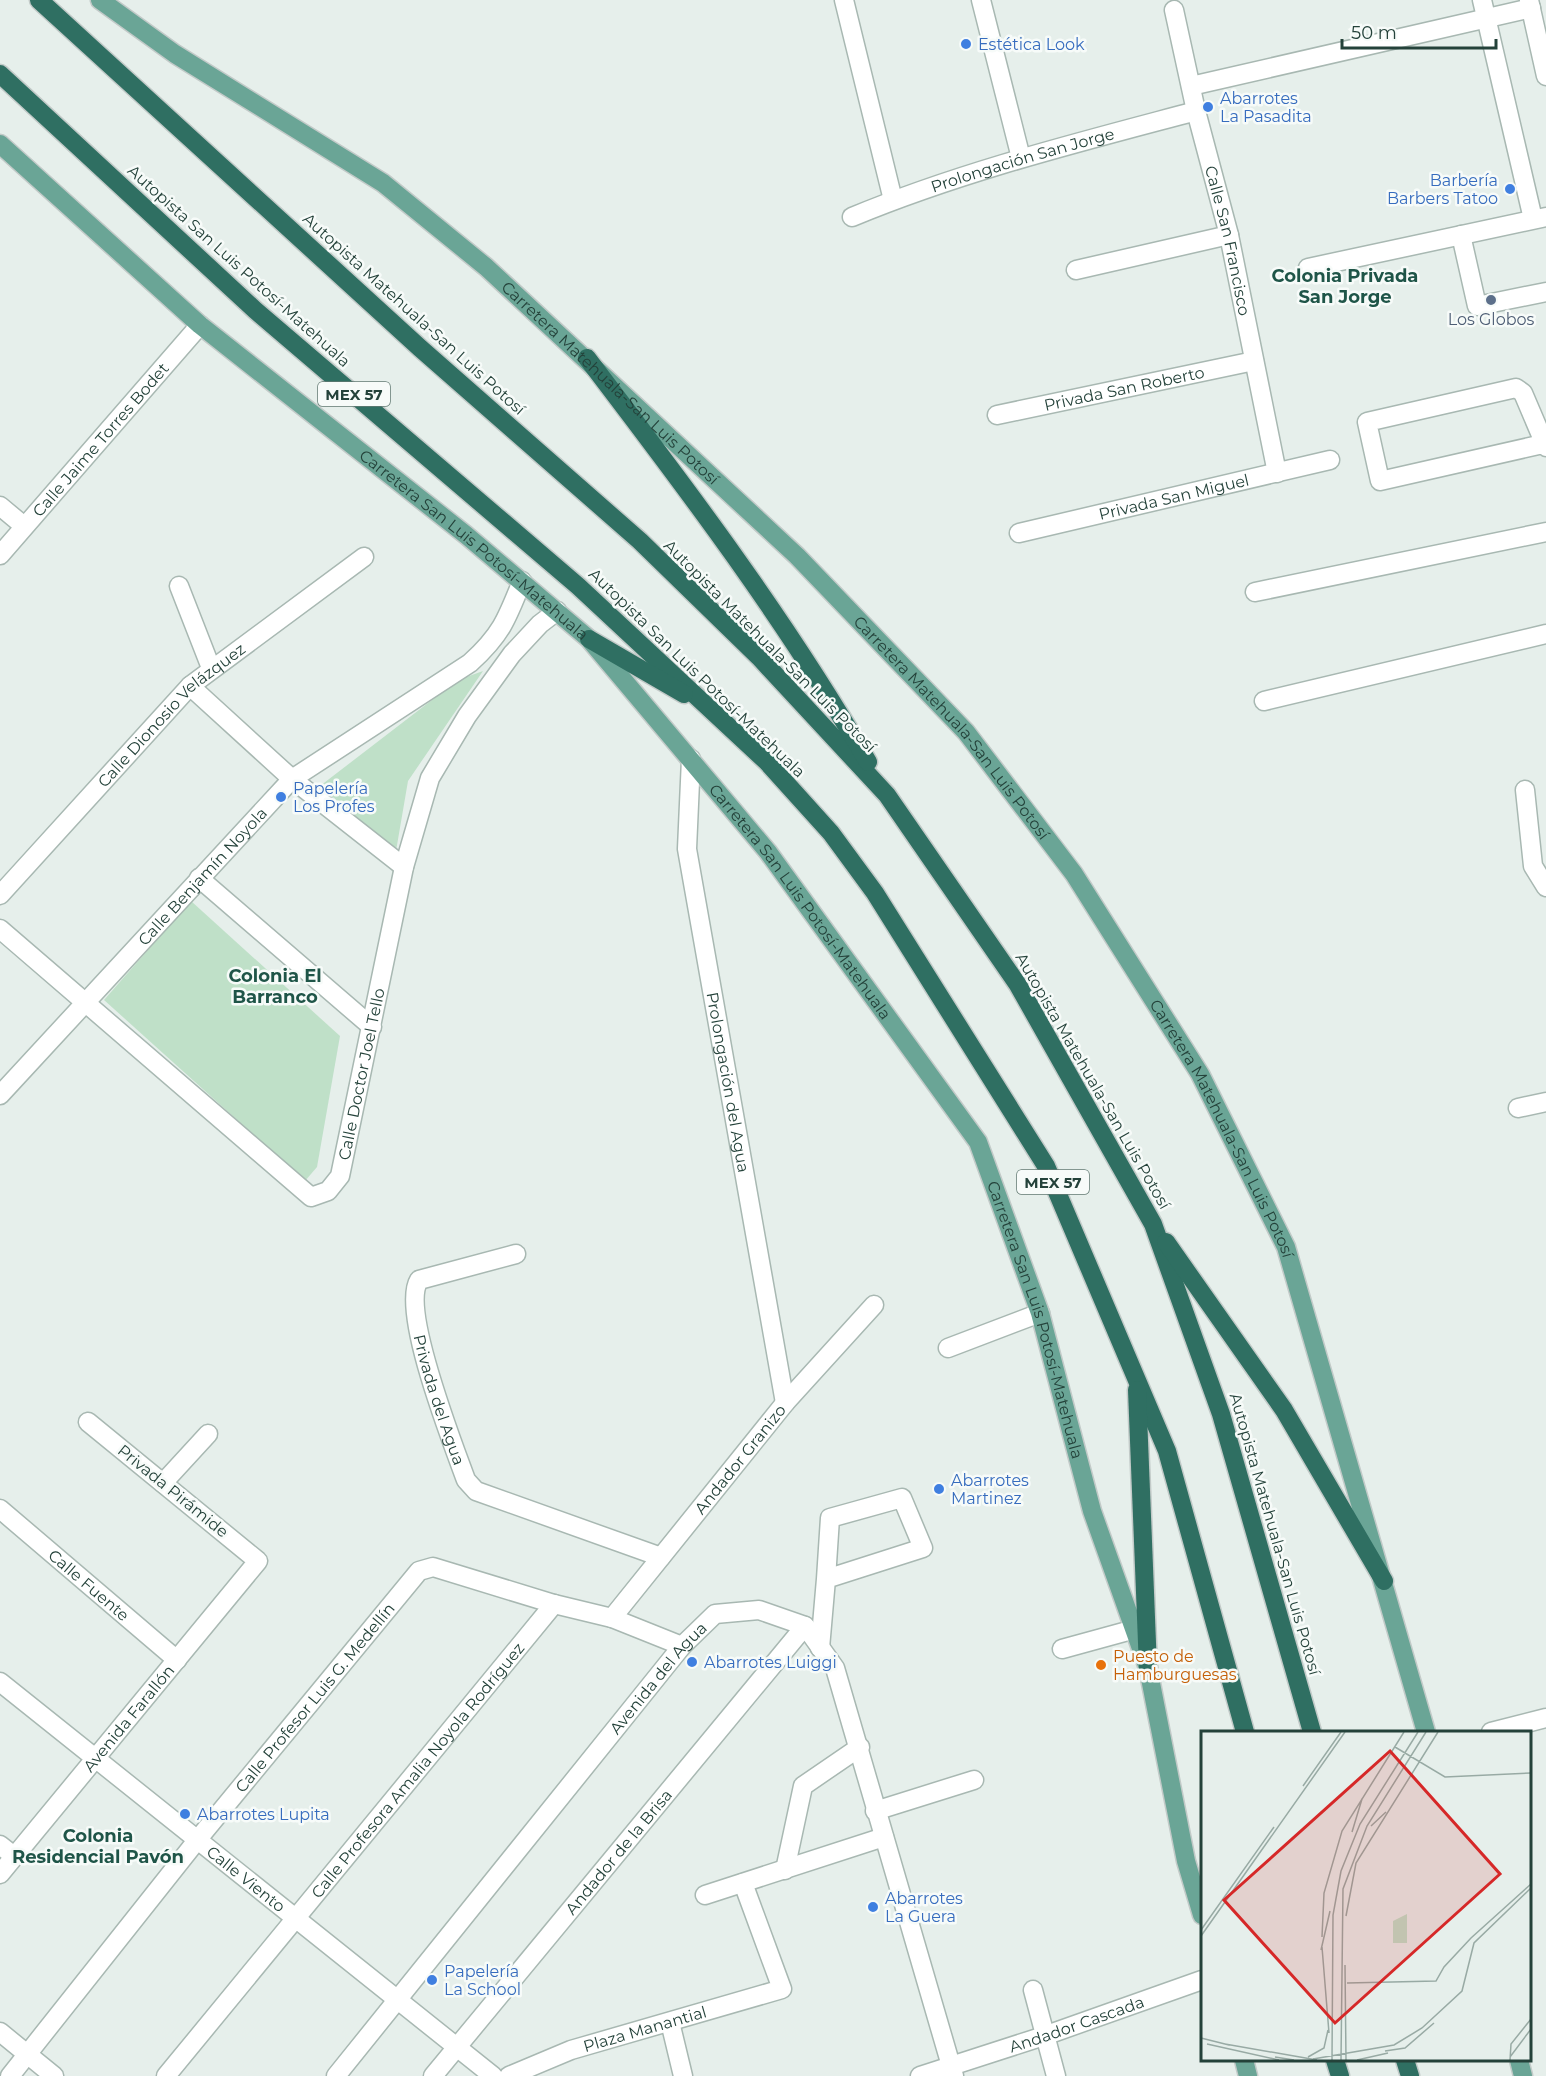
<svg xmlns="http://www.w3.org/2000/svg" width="1546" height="2076" font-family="Montserrat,sans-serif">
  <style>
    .park { fill: #bfe0c8 }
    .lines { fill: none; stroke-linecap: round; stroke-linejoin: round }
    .minor-casing { stroke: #a8b8b2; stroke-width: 21 }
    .major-casing { stroke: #c2cac8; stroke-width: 21 }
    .highway-casing { stroke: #c2cac8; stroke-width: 21 }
    .minor { stroke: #fff; stroke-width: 18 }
    .major { stroke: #6aa596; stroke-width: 18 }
    .highway { stroke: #2f6f62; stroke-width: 18 }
    .shop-dot { fill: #3f7fe0; stroke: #f7fbf9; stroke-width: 2 }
    .service-dot { fill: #5c6f8a; stroke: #f7fbf9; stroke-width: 2 }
    .food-dot { fill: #e8710a; stroke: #f7fbf9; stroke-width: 2 }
    .labels { text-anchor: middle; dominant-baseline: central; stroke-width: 5; stroke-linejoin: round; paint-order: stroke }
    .shield { fill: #f7fbf9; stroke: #637a73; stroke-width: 1.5 }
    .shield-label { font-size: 15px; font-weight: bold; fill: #24423a }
    .shop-label { font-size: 16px; fill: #366cbe; stroke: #f7fbf9; text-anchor: start }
    .street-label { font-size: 16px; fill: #24423a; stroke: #f7fbf9 }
    .service-label { font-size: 16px; fill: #4e5e75; stroke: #f7fbf9 }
    .food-label { font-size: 16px; fill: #c56008; stroke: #f7fbf9; text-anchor: start }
    .neighbourhood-label { font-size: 18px; font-weight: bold; fill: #1f5548; stroke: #f7fbf9 }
    .inset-road { fill: none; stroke: #98aaa4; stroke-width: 1.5 }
    .view { fill: #d62828; fill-opacity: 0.15; stroke: #d62828; stroke-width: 3 }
    .inset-edge { fill: none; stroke: #24423a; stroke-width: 3 }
  </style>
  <rect width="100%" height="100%" fill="#e6efeb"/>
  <g class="park">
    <path d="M483,671L408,781L396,851L320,786L458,680Z"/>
    <path d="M191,901L340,1036L317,1167L305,1181L104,1000Z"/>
  </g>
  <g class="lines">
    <g class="minor-casing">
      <g id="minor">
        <path d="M844,0L893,200"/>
        <path d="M981,0L1021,158"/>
        <path d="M1482,0L1533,219"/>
        <path d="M1529,0L1546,76"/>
        <path id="s1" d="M1174,10L1196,111L1229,235L1277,473"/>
        <path d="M1191,86L1531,8"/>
        <path id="s2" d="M852,217C963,171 1080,142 1196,111"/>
        <path d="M1461,235L1477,306L1546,292"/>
        <path d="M1308,268L1546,217"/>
        <path d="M1076,270L1229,235"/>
        <path id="s3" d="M997,415L1254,361"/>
        <path d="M1543,444L1380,481L1367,422L1516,388L1523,393L1546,447"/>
        <path d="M0,506L24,526"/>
        <path id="s4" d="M1019,533L1330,460"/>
        <path id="s5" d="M0,555L200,325"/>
        <path d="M179,586L211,668"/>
        <path d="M1255,592L1546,532"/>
        <path d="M190,686L292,779L404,867"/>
        <path d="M1264,701L1546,634"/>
        <path id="s6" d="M691,759L687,849L785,1403"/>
        <path d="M1525,790L1533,866L1546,887"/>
        <path d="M199,878L372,1027"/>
        <path id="s7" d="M0,895L190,686L364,557"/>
        <path id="s8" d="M0,929L311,1197L328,1191L340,1176L404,867L430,778L467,716L512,654L540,624L557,611"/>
        <path id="s9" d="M0,1095L292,779L470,663C501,635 507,619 522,581"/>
        <path d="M1518,1108L1546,1102"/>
        <path id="s10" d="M516,1254L419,1280C400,1310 453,1444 466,1480L476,1491L661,1557"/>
        <path d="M948,1348L1040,1313"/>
        <path d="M163,1483L208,1434"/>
        <path id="s11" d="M0,1509L177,1660"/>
        <path id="s12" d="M612,1618L785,1403L874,1305"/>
        <path d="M820,1648L826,1579L923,1548L902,1498L830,1518L826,1579"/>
        <path d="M1062,1649L1135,1629"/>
        <path id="s13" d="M0,1682L493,2076"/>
        <path d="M1491,1732L1546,1718"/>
        <path d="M875,1811L974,1780"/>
        <path d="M0,1845L14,1856"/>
        <path d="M785,1870L803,1786L860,1747"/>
        <path id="s14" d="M0,1874L258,1561L88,1422"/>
        <path d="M705,1895L884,1837"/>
        <path d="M1033,1990L1056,2076"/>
        <path d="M670,2022L683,2076"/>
        <path d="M0,2032L54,2076"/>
        <path id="s15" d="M10,2076L198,1839L419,1571L433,1567L554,1604L612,1618L682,1646"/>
        <path id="s16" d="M166,2076L554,1604"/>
        <path id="s17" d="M336,2076L682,1646L715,1614L759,1610L805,1626L835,1668L954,2076"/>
        <path id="s18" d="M433,2076L805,1626"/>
        <path id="s19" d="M509,2076L571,2050L782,1989L743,1883"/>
        <path id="s20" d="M920,2076L1044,2036L1202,1980"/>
      </g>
    </g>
    <g class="major-casing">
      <g id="major">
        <path id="s21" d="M100,0L175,54L383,183L486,267L797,556L966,732L1074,874L1200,1074L1286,1247L1426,1732"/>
        <path id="s22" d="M0,144L200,325L466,535L589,639L768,852L978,1142L1040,1313L1092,1511L1148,1668L1186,1861L1202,1915"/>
        <path d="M1244,2060L1248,2076"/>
        <path d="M1519,2060L1523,2076"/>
      </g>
    </g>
    <g class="highway-casing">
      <g id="highway">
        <path d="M39,0L420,348L640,541L759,657L887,795L1018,985L1153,1224L1221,1414L1312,1732"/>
        <path d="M0,74L255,310L578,586L767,762L831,833L875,893L1046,1166L1167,1451L1245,1732"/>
        <path d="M587,358C687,489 786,620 868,762"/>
        <path d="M589,639L684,694"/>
        <path d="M1166,1242L1284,1410L1384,1581"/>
        <path d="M1137,1390L1148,1668"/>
        <path d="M1335,2060L1340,2076"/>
        <path d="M1405,2060L1410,2076"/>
      </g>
    </g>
    <use href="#minor" class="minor"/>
    <use href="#major" class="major"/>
    <use href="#highway" class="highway"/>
  </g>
  <g class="shop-dot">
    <circle cx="966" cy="44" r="6"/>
    <circle cx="1208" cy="107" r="6"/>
    <circle cx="1510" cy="189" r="6"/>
    <circle cx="281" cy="797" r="6"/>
    <circle cx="939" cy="1489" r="6"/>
    <circle cx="692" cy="1662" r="6"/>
    <circle cx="185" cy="1814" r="6"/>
    <circle cx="873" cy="1907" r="6"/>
    <circle cx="432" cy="1980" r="6"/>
  </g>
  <circle class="service-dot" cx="1491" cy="300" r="6"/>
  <circle class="food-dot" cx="1101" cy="1665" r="6"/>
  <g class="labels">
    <g class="shield">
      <rect x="318" y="382" width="72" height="24" rx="4.5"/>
      <rect x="1017" y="1170" width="72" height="24" rx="4.5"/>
    </g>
    <g class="shield-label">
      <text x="354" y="394">MEX 57</text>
      <text x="1053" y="1182">MEX 57</text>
    </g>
    <g class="shop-label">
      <text x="978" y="44">Estética Look</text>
      <text x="1220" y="98">Abarrotes<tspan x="1220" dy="18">La Pasadita</tspan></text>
      <text x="1498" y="180" text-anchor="end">Barbería<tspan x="1498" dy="18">Barbers Tatoo</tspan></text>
      <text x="293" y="788">Papelería<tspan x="293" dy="18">Los Profes</tspan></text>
      <text x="951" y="1480">Abarrotes<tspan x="951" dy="18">Martinez</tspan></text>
      <text x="704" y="1662">Abarrotes Luiggi</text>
      <text x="197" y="1814">Abarrotes Lupita</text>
      <text x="885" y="1898">Abarrotes<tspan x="885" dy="18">La Guera</tspan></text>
      <text x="444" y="1971">Papelería<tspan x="444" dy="18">La School</tspan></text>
    </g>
    <g class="street-label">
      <text stroke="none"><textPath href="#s2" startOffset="180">Prolongación San Jorge</textPath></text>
      <text stroke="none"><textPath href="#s1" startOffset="237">Calle San Francisco</textPath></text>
      <text transform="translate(239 266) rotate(42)">Autopista San Luis Potosí-Matehuala</text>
      <text transform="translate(414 314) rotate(42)">Autopista Matehuala-San Luis Potosí</text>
      <text stroke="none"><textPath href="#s21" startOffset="640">Carretera Matehuala-San Luis Potosí</textPath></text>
      <text stroke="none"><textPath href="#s3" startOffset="130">Privada San Roberto</textPath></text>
      <text stroke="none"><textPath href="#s5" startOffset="153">Calle Jaime Torres Bodet</textPath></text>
      <text stroke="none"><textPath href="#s4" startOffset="159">Privada San Miguel</textPath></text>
      <text stroke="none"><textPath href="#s22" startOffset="621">Carretera San Luis Potosí-Matehuala</textPath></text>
      <text transform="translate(770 646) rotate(45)">Autopista Matehuala-San Luis Potosí</text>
      <text transform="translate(697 673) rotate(44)">Autopista San Luis Potosí-Matehuala</text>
      <text stroke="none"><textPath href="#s7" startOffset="249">Calle Dionosio Velázquez</textPath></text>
      <text stroke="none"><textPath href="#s21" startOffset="1126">Carretera Matehuala-San Luis Potosí</textPath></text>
      <text stroke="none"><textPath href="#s9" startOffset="298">Calle Benjamín Noyola</textPath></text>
      <text stroke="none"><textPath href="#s22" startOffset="1107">Carretera San Luis Potosí-Matehuala</textPath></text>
      <text stroke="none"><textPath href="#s8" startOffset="552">Calle Doctor Joel Tello</textPath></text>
      <text transform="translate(1093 1081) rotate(60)">Autopista Matehuala-San Luis Potosí</text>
      <text stroke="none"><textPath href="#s6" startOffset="327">Prolongación del Agua</textPath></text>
      <text stroke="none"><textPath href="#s21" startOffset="1612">Carretera Matehuala-San Luis Potosí</textPath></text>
      <text stroke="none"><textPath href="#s22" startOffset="1593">Carretera San Luis Potosí-Matehuala</textPath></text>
      <text stroke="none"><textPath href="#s10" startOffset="224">Privada del Agua</textPath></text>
      <text stroke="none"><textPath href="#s12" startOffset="204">Andador Granizo</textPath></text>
      <text transform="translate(173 1491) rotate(39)">Privada Pirámide</text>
      <text transform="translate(1275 1534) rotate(74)">Autopista Matehuala-San Luis Potosí</text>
      <text stroke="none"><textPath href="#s11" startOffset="117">Calle Fuente</textPath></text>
      <text stroke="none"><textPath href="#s17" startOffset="512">Avenida del Agua</textPath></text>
      <text stroke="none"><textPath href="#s15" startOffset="486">Calle Profesor Luis G. Medellín</textPath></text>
      <text stroke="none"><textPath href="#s14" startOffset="202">Avenida Farallón</textPath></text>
      <text stroke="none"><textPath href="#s16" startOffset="396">Calle Profesora Amalia Noyola Rodríguez</textPath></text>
      <text stroke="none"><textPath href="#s18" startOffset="291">Andador de la Brisa</textPath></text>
      <text stroke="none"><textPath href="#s13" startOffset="315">Calle Viento</textPath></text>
      <text stroke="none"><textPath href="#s20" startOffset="165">Andador Cascada</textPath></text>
      <text stroke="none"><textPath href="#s19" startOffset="144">Plaza Manantial</textPath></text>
    </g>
    <g class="service-label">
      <text x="1491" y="319">Los Globos</text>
    </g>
    <g class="food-label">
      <text x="1113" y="1656">Puesto de<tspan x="1113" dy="18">Hamburguesas</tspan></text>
    </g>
    <g class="neighbourhood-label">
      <text x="1345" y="276">Colonia Privada<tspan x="1345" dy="21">San Jorge</tspan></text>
      <text x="275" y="976">Colonia El<tspan x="275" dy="21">Barranco</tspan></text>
      <text x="98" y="1836">Colonia<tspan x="98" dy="21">Residencial Pavón</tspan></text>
    </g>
  </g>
  <g transform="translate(1201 1731)">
    <rect width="330" height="330" fill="#e6efeb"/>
    <path d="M206,183V212H192V190Z" fill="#bfe0c8"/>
    <path class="inset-road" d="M194,16L244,46L330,42M102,55L140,1M170,95L185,81M151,101L161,68M145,185L155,132L237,1M0,199L73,96M0,205L144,1M121,206L123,162L141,100L203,1M121,216L128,302M120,219L129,180M144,234L145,329M146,252L235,250L243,236L270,207L330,153M0,307L28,314M6,313L78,329M24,313L116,329M184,320L204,317L233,292M74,326L93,329M107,326L123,317L127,299M309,326L330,298M112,328L193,314L221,297L261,260L273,212L330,157M131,329L132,184L140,140L159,93L217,1M140,329L142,158L166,95L225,1M156,329L187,322M309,329L310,313L330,288"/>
    <path class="view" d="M189,20L299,143L134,292L23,169Z"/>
    <rect width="330" height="330" class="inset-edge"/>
  </g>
  <path d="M1342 39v9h154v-9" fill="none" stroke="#24423a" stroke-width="3"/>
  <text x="1351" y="39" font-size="18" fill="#24423a" stroke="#f7fbf9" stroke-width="4.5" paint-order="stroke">50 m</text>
</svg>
